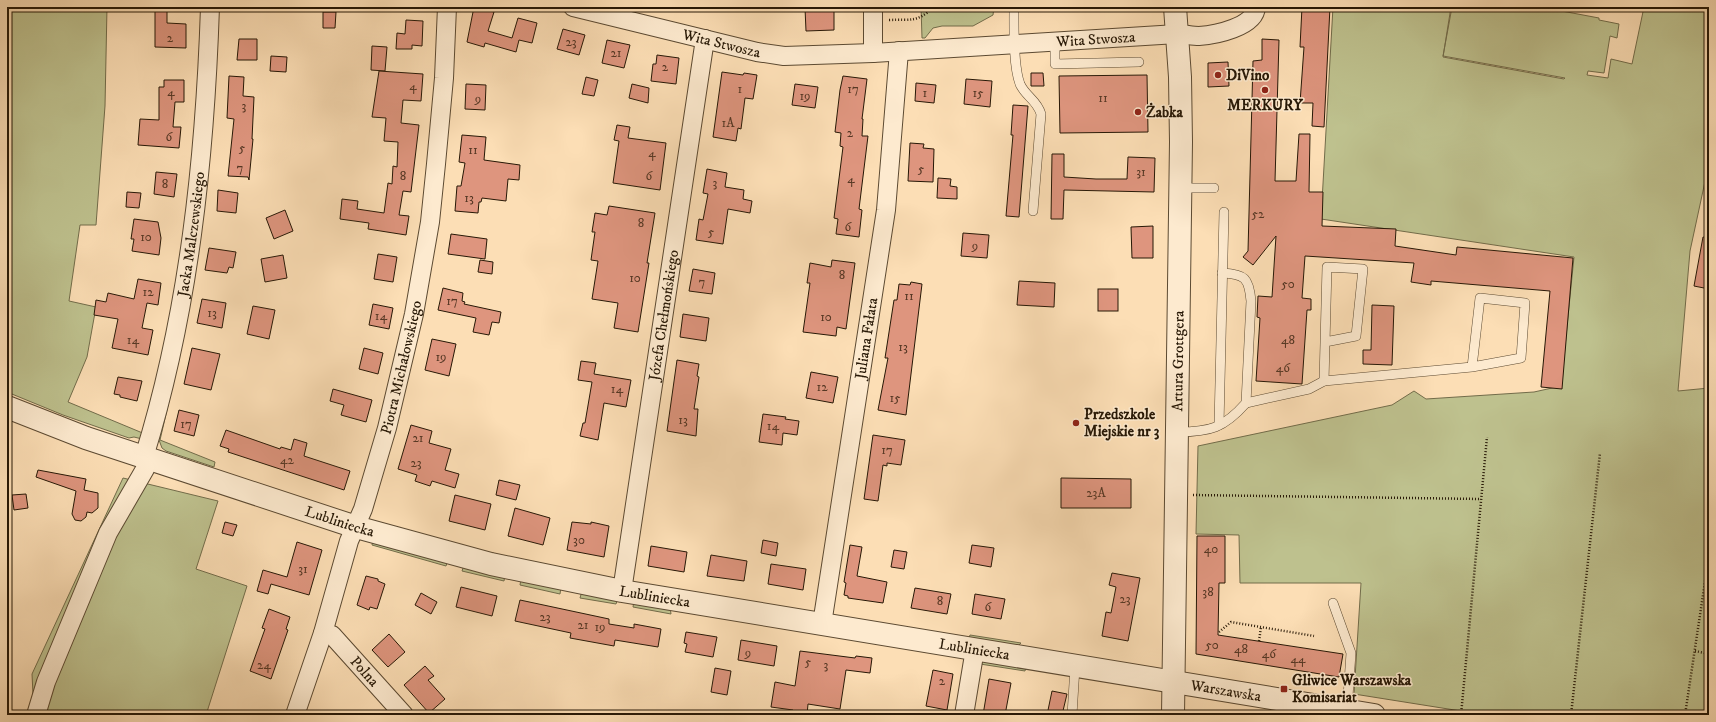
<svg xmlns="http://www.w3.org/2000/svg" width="1716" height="722" font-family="'IM FELL DW Pica',serif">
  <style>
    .green { fill: #bec18e; stroke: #726c4a }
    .building { fill: #de957e; stroke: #271806 }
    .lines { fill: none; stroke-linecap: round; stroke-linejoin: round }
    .service-casing { stroke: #5c4a32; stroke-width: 10 }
    .minor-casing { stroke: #5c4a32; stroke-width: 20 }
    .tertiary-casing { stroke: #5c4a32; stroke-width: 24 }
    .path { stroke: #271806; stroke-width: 2.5; stroke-dasharray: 1 2; stroke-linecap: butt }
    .service { stroke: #fdeacf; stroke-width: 9 }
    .minor { stroke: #fdeacf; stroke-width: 18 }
    .tertiary { stroke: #fdeacf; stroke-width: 22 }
    .poi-dot { fill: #8f2418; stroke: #fdeacf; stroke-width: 1.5 }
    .labels { text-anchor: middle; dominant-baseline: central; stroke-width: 3; stroke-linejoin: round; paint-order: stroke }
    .number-label { font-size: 13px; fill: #553724 }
    .street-label { font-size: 15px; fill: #271806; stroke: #fdeacf }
    .poi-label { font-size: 15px; font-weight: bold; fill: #271806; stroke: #fdeacf; text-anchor: start }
  </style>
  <rect width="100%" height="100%" fill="#fcdeb5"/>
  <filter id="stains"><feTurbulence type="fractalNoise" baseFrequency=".005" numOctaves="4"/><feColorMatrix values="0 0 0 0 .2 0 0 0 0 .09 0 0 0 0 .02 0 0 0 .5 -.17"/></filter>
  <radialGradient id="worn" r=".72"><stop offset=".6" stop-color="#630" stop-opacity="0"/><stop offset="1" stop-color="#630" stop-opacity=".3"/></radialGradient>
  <g class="green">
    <path d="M7,7H107L105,106L96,225H80L69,301L96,307L87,357L68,402L145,434L142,439L134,437L129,438L63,415L7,392Z"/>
    <path d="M921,7H994L993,15L973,26H942L933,28L925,38H922Z"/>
    <path d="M1333,7H1451L1443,57L1564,79L1565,78L1443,56L1452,7H1551V9L1599,18V20L1619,24L1617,38L1610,36L1604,73L1588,71L1587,75L1608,78L1611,59L1632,64L1644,7H1709V163L1690,251L1678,391L1709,388V715H1486L1354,694L1361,583H1240L1239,535L1196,534L1198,446L1392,405L1414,391L1426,399L1534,392L1561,386L1574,257L1321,219Z"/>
    <path d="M173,384L160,440L215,462L214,467L166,451L162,448L159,440L157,439Z"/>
    <path d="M123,478L218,501L196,569L247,586L206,715H34L32,674Z"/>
    <path d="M373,539L448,560L446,566L372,545Z"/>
    <path d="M464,565L505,575L504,581L462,571Z"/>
    <path d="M521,579L561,587L560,594L520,585Z"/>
    <path d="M582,591L618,598L616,604L580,598Z"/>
    <path d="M634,601L670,607L671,614L633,607Z"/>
    <path d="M970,635L1021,643L1016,648L968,640Z"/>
    <path d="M982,661L1026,667L1025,671L980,664Z"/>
  </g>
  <g class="building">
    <path d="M474,7L494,12L488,31L512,38L518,18L537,23L532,43L519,40L516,52L485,43L484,47L467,42Z"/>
    <path d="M820,7H834V30L806,31L805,8Z"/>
    <path d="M1302,7H1330L1324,127L1312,126L1313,103H1300L1304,47H1300Z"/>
    <path d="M155,10H167V23L186,24V48L155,47Z"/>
    <path d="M323,12H336L335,28H323Z"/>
    <path d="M406,20L423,21L422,46L412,45V49H396L397,33L405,34Z"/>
    <path d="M563,29L585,35L579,55L557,49Z"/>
    <path d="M239,39H257V60H237Z"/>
    <path d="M1262,39L1279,40L1275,181H1296L1299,134H1310L1309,192H1323L1322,226L1396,229L1395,246L1456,255L1457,247L1573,258L1562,389L1541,387L1550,291L1431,281V285L1411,282L1414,263L1305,256L1302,298L1311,299V310H1307L1302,384L1256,381L1260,318L1257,317L1258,296L1272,297L1276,236L1253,265L1243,257L1248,251L1253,61L1262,60Z"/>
    <path d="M607,40L630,45L624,68L602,63Z"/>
    <path d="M372,46L387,47L385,71L371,70Z"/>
    <path d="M657,55L679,58L676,84L651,81L653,64H656Z"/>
    <path d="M271,56L287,57L286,72L270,71Z"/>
    <path d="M1228,62L1229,86L1208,87V63Z"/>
    <path d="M379,71L423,74L421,101L403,100L401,123L419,125L411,192L403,191L399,215L409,216L406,235L368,229L369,223L340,219L342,199L358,201L357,209L384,213L388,183L392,184L393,166L397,167L398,142L384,141L386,118L372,117Z"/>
    <path d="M722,72L743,75L744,73L757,75L753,99L745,98L741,129L738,128L736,141L713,137Z"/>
    <path d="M1031,73H1043L1044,86H1031Z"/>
    <path d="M1147,75L1148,132L1060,133L1059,76Z"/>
    <path d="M229,76L244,77L243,96L254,97L252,139H253L249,180L248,177L228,176L234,119L227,118Z"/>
    <path d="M843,76L867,79L862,119H863L862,136H868L859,209L862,210L859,237L836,234L838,219L834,218L843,147L840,146L841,133L835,132L840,90Z"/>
    <path d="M586,77L598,80L594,96L582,94Z"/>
    <path d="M966,79L992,81L990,107L964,104Z"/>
    <path d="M164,80H184V102H175L173,127H181L179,148L138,145L140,119L159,120V87H164Z"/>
    <path d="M916,83L936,85L934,103L915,101Z"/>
    <path d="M466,84L486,85L485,110L465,109Z"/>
    <path d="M632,84L649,88L648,103L629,98Z"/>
    <path d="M795,84L818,87L815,108L792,105Z"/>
    <path d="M1013,105L1028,106L1019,217L1006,216L1013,135H1011Z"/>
    <path d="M617,125L630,127L628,138L666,143L660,190L613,183L619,141L614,140Z"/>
    <path d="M462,135L486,137L484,160L520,165L519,180L508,179L506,201L482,198L481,202H479L478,213L455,211L457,186H461L465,163L459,162Z"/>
    <path d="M910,143L924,144L923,148L934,149L933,182L908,181Z"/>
    <path d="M1052,154H1064V177L1096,179H1127L1128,157L1155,158L1154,192L1064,190L1063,219H1051Z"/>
    <path d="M707,169L727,173L725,187L744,190L743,199L752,201L750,213L728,209L723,244L696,240L699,219L703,220L708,194L703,193Z"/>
    <path d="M156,172L177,174L174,197L154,194Z"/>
    <path d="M938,178L951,179L950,186L957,187V199L937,198Z"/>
    <path d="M218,190L238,193L236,213L217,211Z"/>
    <path d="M127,192L141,193L139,208L126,207Z"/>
    <path d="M609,206L655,213L647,263H649L638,332L614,328L618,303L592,299L598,261L591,260L595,232H592L595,213L607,215Z"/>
    <path d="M285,210L293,231L274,239L266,218Z"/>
    <path d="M134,219L158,222L161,238L159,255L132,251L134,239H131Z"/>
    <path d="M1153,226V258H1132L1131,227Z"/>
    <path d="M963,233L989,235L987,258L961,256Z"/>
    <path d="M451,234L487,239L485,259L448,254Z"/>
    <path d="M1703,237L1709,238V289L1694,286Z"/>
    <path d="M209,248L236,252L233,268L229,267L227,273L205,270Z"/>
    <path d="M378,254L397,257L393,282L374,279Z"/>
    <path d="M283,255L287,278L265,282L261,259Z"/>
    <path d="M480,260L493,262L492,274L478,272Z"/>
    <path d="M832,260L855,263L846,329L837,327L836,336L803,332L810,283H807L810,263L831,267Z"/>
    <path d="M693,269L715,273L712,294L689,291Z"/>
    <path d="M138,279L161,283L158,305L147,303L142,328L153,330L148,355L112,348L118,319L94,315L96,300L106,302L108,293L134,299Z"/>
    <path d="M1019,281L1055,283L1054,307L1017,305Z"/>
    <path d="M911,282L922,284L906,415L878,410L888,358H885L894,300H897L899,284L910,285Z"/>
    <path d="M443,288L463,293L462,301L465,302L464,304L501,312L499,323L492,322L489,335L473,332L476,318L438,310Z"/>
    <rect x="1098" y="289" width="20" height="22"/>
    <path d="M202,299L226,303L222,328L197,323Z"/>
    <path d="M373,304L393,308L389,329L369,325Z"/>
    <path d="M1372,305L1394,306L1392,365L1363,364V350H1371Z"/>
    <path d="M253,306L275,310L269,339L247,334Z"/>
    <path d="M683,314L709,318L706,341L680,337Z"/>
    <path d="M432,339L456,344L449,376L425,370Z"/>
    <path d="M192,348L220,354L211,390L184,384Z"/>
    <path d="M364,348L383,353L378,374L359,369Z"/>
    <path d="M677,360L699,364L697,376L699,377L694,409H698L696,436L667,431Z"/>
    <path d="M581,361L596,363L594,374L631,380L626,407L604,403L598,440L580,436L583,423H585L592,382L578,380Z"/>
    <path d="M811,372L838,377L833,403L806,398Z"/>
    <path d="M118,377L142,381L137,401L120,397V395L114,394Z"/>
    <path d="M333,389L372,400L366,422L341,415L344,405L330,401Z"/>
    <path d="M179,410L199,415L194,436L174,431Z"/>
    <path d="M763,414L786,417L785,419L799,421L797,435L783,433L782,445L759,442Z"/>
    <path d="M411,425L432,431L429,443L451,449L445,470L459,474L455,488L432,481L430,486L415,481L417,475L398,469Z"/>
    <path d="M226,430L280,449L281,447L291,450L294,439L307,443L304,456L350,471L344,490L228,452L229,449L220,446Z"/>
    <path d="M873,435L905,440L901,465L887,463V466L883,465L878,501L864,499Z"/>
    <path d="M38,470L86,479L84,490L98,493V508L92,513L87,512L86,517L81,521L75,520L72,514L76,491L36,477Z"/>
    <path d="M1061,478L1131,479V508H1061Z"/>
    <path d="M499,480L520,485L516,500L496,495Z"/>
    <path d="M26,494L28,508L14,510L12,495Z"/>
    <path d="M455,495L491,504L485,530L449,521Z"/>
    <path d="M515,508L550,518L543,545L508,536Z"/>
    <path d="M225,522L237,525L233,536L222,533Z"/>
    <path d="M572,522L591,524V522L609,526L604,557L567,550Z"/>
    <path d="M1197,536H1225V583H1219L1218,635L1343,654L1339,677L1196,654Z"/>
    <path d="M763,540L778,543L776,556L761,553Z"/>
    <path d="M297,542L322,550L309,595L271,584L268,594L257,591L263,570L287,577Z"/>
    <path d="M850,545L862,547L857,576L887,582L883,603L848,598V596L844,595L846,583L844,582Z"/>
    <path d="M972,545L994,548L991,567L969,563Z"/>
    <path d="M651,546L687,552L684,572L648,566Z"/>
    <path d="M894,550L907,552L904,569L891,567Z"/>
    <path d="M711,555L747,561L744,581L707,576Z"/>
    <path d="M771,564L806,569L803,590L768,584Z"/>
    <path d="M1112,573L1140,578L1128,641L1102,636L1106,612L1111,613L1116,587L1109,585Z"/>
    <path d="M366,576L378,579V581L385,584L377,609L370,607L369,610L357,605Z"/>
    <path d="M461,587L497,596L492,616L456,607Z"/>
    <path d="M915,588L951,594L947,614L911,608Z"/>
    <path d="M421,593L437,602L431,614L415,605Z"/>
    <path d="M975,594L1005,599L1001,619L972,614Z"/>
    <path d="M520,600L609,619V624L634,628V624L661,629L658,647L615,640L614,646L570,638L571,633L515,621Z"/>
    <path d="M269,609L290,617L286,629L288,630L271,679L250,671L265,629L262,628Z"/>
    <path d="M686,632L717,637L713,657L685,652L687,644L684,643Z"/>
    <path d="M389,634L405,652L388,667L372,650Z"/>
    <path d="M741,640L777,646L774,666L738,660Z"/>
    <path d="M800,651L855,658L856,656L872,658L870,673L846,670L840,709L808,704L807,715H793V710L771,707L775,682L795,686Z"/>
    <path d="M425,666L434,676L428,680L445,699L429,713L404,685Z"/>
    <path d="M715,668L731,671L727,695L711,692Z"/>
    <path d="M933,670L953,674L947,710L926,706Z"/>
    <path d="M989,679L1011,683L1005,715H983Z"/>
    <path d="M1052,691L1067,694L1062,715H1047Z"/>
  </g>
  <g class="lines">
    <g class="service-casing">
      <g id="service">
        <path d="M1014,7C1014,27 1013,66 1020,84C1025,96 1037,100 1041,114L1033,211"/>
        <path d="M1055,41V64L1139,62"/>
        <path d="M1181,188H1214"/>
        <path d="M1324,381L1327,267L1363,269L1356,336L1325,342"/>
        <path d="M1246,403L1309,389L1324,381L1472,367L1521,358L1525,303L1480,298L1472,367"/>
        <path d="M1219,425L1224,212"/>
        <path d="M1178,432C1210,432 1224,428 1246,403L1251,301C1249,278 1245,274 1222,273"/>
        <path d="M1333,603L1351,653L1347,711"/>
        <path d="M1072,715L1075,667"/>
      </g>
    </g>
    <g class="minor-casing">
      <g id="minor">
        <path id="s1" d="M573,7L757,52L784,56L873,53L1177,34C1184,34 1192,36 1199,36C1215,35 1255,27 1256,7"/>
        <path d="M873,7V53"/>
        <path id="s2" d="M144,457C189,312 205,158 210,7"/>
        <path id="s3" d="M622,591L705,39"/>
        <path id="s4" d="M822,624L886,210L899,51"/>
        <path id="s5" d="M323,633L332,635L404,715"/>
        <path d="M36,715L46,682L108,533L145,469L149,459"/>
        <path id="s6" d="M295,715L323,633L349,541L363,509L387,428L414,314L430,222L436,164L444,78L447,7"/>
        <path d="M964,715L975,649"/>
      </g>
    </g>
    <g class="tertiary-casing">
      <g id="tertiary">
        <path id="s7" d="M7,407L86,438L356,527L491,564L622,591L1374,715"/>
        <path id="s8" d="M1173,715L1181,142L1180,77L1175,7"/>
      </g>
    </g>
    <g class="path">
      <path d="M889,20C912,19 916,23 934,7"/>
      <path d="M1193,495L1481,499"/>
      <path d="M1219,632L1231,622L1314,636"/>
      <path d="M1259,641L1261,627"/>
      <path d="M1695,651L1709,654"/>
      <path d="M1461,715L1487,437"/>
      <path d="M1571,715L1600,453"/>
      <path d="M1685,715L1709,555"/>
    </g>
    <use href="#service" class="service"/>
    <use href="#minor" class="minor"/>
    <use href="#tertiary" class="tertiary"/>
  </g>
  <g class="poi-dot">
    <circle cx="1218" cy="75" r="4"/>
    <circle cx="1265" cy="90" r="4"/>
    <circle cx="1138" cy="112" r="4"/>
    <circle cx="1076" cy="423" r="4"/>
    <rect x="1280" y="685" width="8" height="8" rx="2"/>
  </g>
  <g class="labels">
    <g class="number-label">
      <text x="170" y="38">2</text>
      <text x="571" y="42">23</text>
      <text x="616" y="53">21</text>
      <text x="665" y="67">2</text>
      <text x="413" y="86">4</text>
      <text x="740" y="89">1</text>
      <text x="853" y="89">17</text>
      <text x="171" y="92">4</text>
      <text x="925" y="93">1</text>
      <text x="978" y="93">15</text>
      <text x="805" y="96">19</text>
      <text x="1103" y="98">11</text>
      <text x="478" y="99">9</text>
      <text x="244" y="106">3</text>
      <text x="728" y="123">1A</text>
      <text x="850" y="133">2</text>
      <text x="169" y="137">6</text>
      <text x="242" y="148">5</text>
      <text x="473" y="150">11</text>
      <text x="652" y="153">4</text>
      <text x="240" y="168">7</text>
      <text x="921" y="169">5</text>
      <text x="1141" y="172">31</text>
      <text x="403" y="176">8</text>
      <text x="649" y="176">6</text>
      <text x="851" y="179">4</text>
      <text x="715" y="183">3</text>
      <text x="165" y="184">8</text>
      <text x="469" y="198">13</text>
      <text x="1258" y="214">52</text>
      <text x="641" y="223">8</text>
      <text x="848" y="227">6</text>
      <text x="711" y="232">5</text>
      <text x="146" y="237">10</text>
      <text x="975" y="246">9</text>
      <text x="842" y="275">8</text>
      <text x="635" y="278">10</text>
      <text x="702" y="282">7</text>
      <text x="1288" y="284">50</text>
      <text x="148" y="292">12</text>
      <text x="909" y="296">11</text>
      <text x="452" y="301">17</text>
      <text x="212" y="313">13</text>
      <text x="381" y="316">14</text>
      <text x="826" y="317">10</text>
      <text x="133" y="340">14</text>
      <text x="1288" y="340">48</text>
      <text x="903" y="347">13</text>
      <text x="441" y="357">19</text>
      <text x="1283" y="368">46</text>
      <text x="822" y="387">12</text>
      <text x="617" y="389">14</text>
      <text x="895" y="398">15</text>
      <text x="683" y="420">13</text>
      <text x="186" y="424">17</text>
      <text x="773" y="426">14</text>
      <text x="418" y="438">21</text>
      <text x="887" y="450">17</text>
      <text x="287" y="460">42</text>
      <text x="416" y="463">23</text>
      <text x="1096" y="493">23A</text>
      <text x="579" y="540">30</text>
      <text x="1211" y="549">40</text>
      <text x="303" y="569">31</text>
      <text x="1208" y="592">38</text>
      <text x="1125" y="599">23</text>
      <text x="940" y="601">8</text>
      <text x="988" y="607">6</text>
      <text x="545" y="617">23</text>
      <text x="583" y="625">21</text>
      <text x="600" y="627">19</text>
      <text x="1212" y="645">50</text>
      <text x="1241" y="649">48</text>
      <text x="748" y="653">9</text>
      <text x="1269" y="654">46</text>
      <text x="1298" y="659">44</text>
      <text x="808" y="662">5</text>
      <text x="264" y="665">24</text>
      <text x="826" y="665">3</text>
      <text x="942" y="681">2</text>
    </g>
    <g class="street-label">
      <text stroke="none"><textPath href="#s1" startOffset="529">Wita Stwosza</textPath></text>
      <text stroke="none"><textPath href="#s1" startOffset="153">Wita Stwosza</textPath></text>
      <text stroke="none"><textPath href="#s2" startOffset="228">Jacka Malczewskiego</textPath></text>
      <text stroke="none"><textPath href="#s3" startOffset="279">Józefa Chełmońskiego</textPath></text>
      <text stroke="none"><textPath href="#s4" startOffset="289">Juliana Fałata</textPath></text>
      <text stroke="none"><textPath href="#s8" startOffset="354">Artura Grottgera</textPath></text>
      <text stroke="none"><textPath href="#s6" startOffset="364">Piotra Michałowskiego</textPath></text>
      <text stroke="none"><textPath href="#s7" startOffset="352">Lubliniecka</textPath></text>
      <text stroke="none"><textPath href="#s7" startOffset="676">Lubliniecka</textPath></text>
      <text stroke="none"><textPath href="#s7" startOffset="1000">Lubliniecka</textPath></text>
      <text stroke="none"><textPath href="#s5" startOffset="58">Polna</textPath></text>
      <text stroke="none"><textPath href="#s7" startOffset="1255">Warszawska</textPath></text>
    </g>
    <g class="poi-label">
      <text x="1226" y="75">DiVino</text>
      <text x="1265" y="105" text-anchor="middle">MERKURY</text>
      <text x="1146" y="112">Żabka</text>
      <text x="1084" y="414">Przedszkole<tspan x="1084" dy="17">Miejskie nr 3</tspan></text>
      <text x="1292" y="680">Gliwice Warszawska<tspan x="1292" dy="17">Komisariat</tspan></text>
    </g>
  </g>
  <rect width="1716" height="722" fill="none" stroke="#fcdeb5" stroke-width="24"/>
  <rect x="8" y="8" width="1700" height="706" fill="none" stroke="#271806" stroke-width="2"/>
  <rect x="12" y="12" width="1692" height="698" fill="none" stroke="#271806"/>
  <rect width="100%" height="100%" filter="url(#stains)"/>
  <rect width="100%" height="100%" fill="url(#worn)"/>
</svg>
